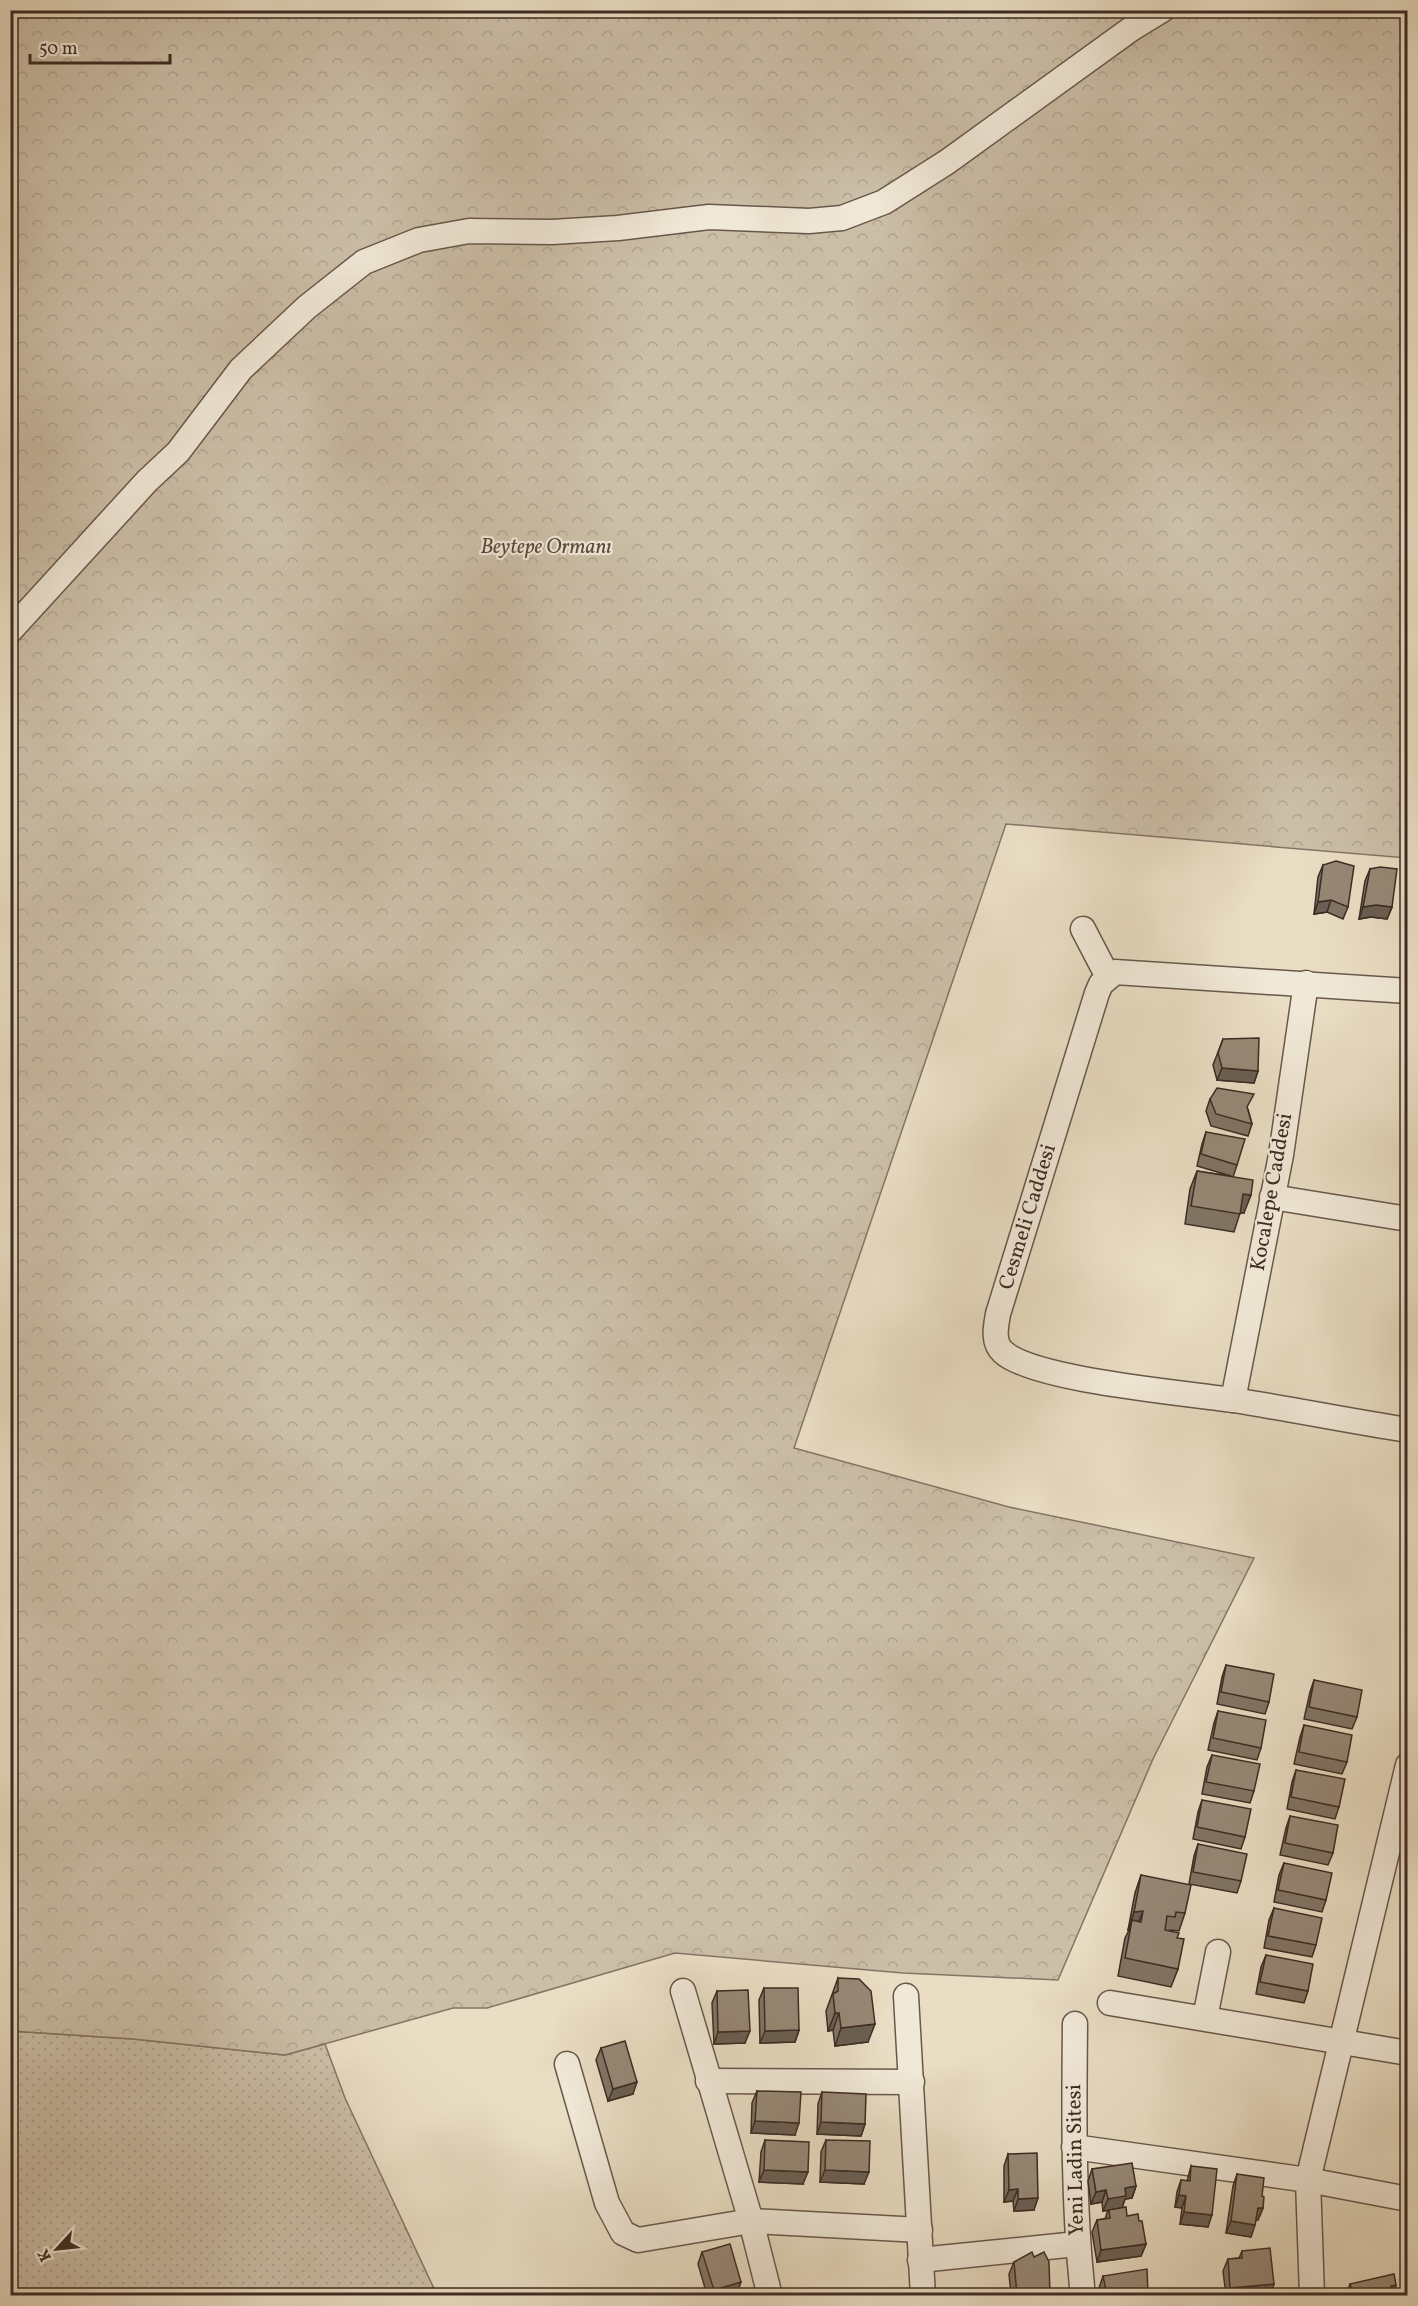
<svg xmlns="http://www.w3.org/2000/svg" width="1418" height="2306" font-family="Vollkorn,serif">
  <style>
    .grass { fill: url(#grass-dots); stroke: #847566; stroke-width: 1.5 }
    .forest { fill: url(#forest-crowns); stroke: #847566; stroke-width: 1.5 }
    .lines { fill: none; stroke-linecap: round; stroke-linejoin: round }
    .minor-casing { stroke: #68584b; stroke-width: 27 }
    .minor { stroke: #f1e9d8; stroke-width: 24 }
    .wall { fill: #817565; stroke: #3d2b23; stroke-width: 1.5 }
    .shaded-wall { fill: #695f53; stroke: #3d2b23; stroke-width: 1.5 }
    .building { fill: #968876; stroke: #3d2b23; stroke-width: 1.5 }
    .labels { text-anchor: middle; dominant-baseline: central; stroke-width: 4.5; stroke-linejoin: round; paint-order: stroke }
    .park-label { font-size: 21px; font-style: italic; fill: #5a493e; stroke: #f1e9d8 }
    .street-label { font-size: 21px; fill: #3d2b23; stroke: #f1e9d8 }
  </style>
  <defs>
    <pattern id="grass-dots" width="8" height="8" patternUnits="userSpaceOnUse" patternTransform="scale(1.5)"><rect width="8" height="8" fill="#ccbfa8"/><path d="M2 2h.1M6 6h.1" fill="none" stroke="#b0a490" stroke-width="1.8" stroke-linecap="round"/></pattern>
    <pattern id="forest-crowns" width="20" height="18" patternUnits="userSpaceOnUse" patternTransform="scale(1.5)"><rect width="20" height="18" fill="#ccbfa8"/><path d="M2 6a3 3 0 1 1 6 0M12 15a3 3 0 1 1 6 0" fill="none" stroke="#b0a490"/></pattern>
  </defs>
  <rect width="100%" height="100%" fill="#e9ddc3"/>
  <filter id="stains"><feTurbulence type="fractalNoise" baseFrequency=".00333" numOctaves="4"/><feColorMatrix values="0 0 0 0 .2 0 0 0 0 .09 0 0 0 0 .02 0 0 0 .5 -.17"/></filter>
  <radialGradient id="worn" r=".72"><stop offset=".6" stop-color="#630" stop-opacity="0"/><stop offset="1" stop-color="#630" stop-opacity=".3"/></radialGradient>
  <path class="grass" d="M10,2031L133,2039L285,2055L325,2044L345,2098L437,2295H11Z"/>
  <path class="forest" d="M10,11H1407V858L1006,824L794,1448L1009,1507L1254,1558L1153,1759L1058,1980L903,1973L675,1953L487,2008H453L285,2055L133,2039L11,2031Z"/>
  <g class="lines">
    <g class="minor-casing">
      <g id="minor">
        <path d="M10,631L147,481L178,452L241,369L307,307L364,262L419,240L469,231L552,232L618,228L709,217L809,221L842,218L884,202L947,162L1131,29L1162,10"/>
        <path d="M1083,929L1108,977"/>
        <path d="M1408,991L1115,972L1101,984L1097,993L998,1314C996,1326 992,1342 1003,1352C1033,1380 1185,1393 1233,1400C1291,1409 1349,1421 1408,1430"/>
        <path d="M1272,1197L1408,1219"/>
        <path d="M1233,1400L1281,1155L1306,983"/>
        <path d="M683,1991L751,2221L770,2296"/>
        <path d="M906,1996L923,2296"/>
        <path d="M1110,2003L1408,2053"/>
        <path d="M1205,2018L1218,1952"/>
        <path d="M1075,2024C1074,2115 1073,2205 1083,2296"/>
        <path d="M567,2064L607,2203L623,2233L638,2240L751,2221L920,2230"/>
        <path d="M708,2081L912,2082"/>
        <path d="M1074,2147L1308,2180L1408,2199"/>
        <path d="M920,2260L1077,2244"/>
        <path d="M1312,2296L1308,2180L1408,1765"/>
      </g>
    </g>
    <use href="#minor" class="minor"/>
  </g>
  <g class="wall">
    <path d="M1323,865L1348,907L1343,919L1327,912L1314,914L1318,877Z"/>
    <path d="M1370,869L1392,907L1387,919L1371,917L1359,919L1365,881Z"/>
    <path d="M1223,1039L1258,1071L1254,1083L1217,1080L1213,1065Z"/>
    <path d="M1210,1099L1248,1109L1252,1124L1248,1136L1211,1126L1206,1111Z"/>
    <path d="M1206,1132L1237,1165L1233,1177L1244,1213H1240L1234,1232L1185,1224L1190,1189L1197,1171L1231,1176L1197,1166L1202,1144Z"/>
    <path d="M1226,1665L1269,1702L1265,1714L1217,1704L1222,1677Z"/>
    <path d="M1314,1680L1357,1717L1352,1729L1304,1719L1310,1692Z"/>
    <path d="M1218,1711L1261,1748L1257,1760L1208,1750L1214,1723Z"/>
    <path d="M1304,1725L1347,1762L1342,1774L1294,1764L1300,1737Z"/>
    <path d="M1212,1755L1254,1791L1250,1803L1202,1794L1207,1767Z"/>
    <path d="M1296,1770L1339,1807L1335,1819L1287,1809L1292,1782Z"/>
    <path d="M1202,1800L1245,1837L1241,1849L1193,1839L1198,1812Z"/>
    <path d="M1290,1816L1333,1853L1328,1865L1280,1855L1286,1828Z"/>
    <path d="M1198,1844L1241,1881L1237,1893L1189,1884L1194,1856Z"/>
    <path d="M1284,1863L1326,1900L1322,1912L1274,1902L1279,1875Z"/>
    <path d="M1141,1875L1185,1913L1179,1931L1170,1930V1931L1177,1938L1178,1969L1171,1987L1118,1976L1125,1938L1129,1930H1128L1135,1893Z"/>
    <path d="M1274,1908L1316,1945L1312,1957L1264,1948L1269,1920Z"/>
    <path d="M1266,1955L1308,1991L1304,2003L1256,1994L1261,1967Z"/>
    <path d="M838,1978L868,2042L835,2046L833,2030L828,2031L826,2011Z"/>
    <path d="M764,1988L799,2030L795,2042L760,2043L759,2000Z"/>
    <path d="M717,1991L745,2043L714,2044L712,2003Z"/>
    <path d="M601,2048L633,2094L608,2101L596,2060Z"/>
    <path d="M757,2091L795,2135L751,2133L752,2103Z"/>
    <path d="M822,2092L865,2124L861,2136L817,2134L818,2104Z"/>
    <path d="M765,2140L803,2184L759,2182L761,2152Z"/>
    <path d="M826,2140L864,2184L820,2182L821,2152Z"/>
    <path d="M1008,2154L1034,2210L1014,2211L1013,2201L1004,2202V2166Z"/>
    <path d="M1191,2166L1208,2227L1180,2224L1182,2208L1175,2207L1177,2192L1181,2180L1187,2181Z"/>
    <path d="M1092,2169L1136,2186L1132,2198L1125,2199L1122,2208L1127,2216L1139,2221L1146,2244L1141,2256L1097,2262L1092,2232L1097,2220L1105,2219L1108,2210L1103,2211L1102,2202L1091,2204L1088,2181Z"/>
    <path d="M1237,2174L1262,2196L1263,2208L1258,2220H1256L1251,2237L1226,2233L1233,2186Z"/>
    <path d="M1242,2251L1274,2284L1270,2295H1226L1223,2271L1228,2259L1239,2258Z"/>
    <path d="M702,2252L737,2294L732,2295H707L698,2264Z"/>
    <path d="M1014,2262L1050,2295H1011L1009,2274Z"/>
    <path d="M1103,2276L1148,2295H1100L1099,2288Z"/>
    <path d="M1350,2284L1396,2285L1393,2295H1346Z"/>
  </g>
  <g class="shaded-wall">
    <path d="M1331,900L1327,912L1314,914L1318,902Z"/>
    <path d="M1376,905L1392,907L1387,919L1371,917L1359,919L1363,907Z"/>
    <path d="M1222,1068L1258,1071L1254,1083L1217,1080Z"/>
    <path d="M1243,1194L1251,1195L1244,1213L1237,1212Z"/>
    <path d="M1143,1911L1136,1929L1132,1920L1129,1930H1128L1134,1912Z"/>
    <path d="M835,2013H839L833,2030L828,2031Z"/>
    <path d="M875,2024L868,2042L835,2046L841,2028Z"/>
    <path d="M799,2030L795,2042L760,2043L765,2031Z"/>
    <path d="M750,2031L745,2043L714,2044L718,2032Z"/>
    <path d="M637,2082L633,2094L608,2101L613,2089Z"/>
    <path d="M755,2121L799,2123L795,2135L751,2133Z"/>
    <path d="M821,2122L865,2124L861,2136L817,2134Z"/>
    <path d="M764,2170L808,2172L803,2184L759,2182Z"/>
    <path d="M825,2170L869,2172L864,2184L820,2182Z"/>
    <path d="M1136,2186L1132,2198L1125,2199L1122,2208L1103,2211L1108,2199L1125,2188Z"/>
    <path d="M1018,2189L1013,2201L1004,2202L1009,2190Z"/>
    <path d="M1106,2190L1102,2202L1091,2204L1096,2192Z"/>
    <path d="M1179,2195L1186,2196L1182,2208L1175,2207Z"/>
    <path d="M1038,2198L1034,2210L1014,2211L1018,2199Z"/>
    <path d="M1258,2208H1263L1258,2220H1253Z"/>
    <path d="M1184,2212L1212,2215L1208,2227L1180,2224Z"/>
    <path d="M1231,2221L1255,2225L1251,2237L1226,2233Z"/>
    <path d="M1146,2244L1141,2256L1097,2262L1101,2250Z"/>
    <path d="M741,2282L737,2294L732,2295H712L714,2290Z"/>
    <path d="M1274,2284L1270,2295H1228L1230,2288Z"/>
    <path d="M1396,2285L1393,2295L1391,2286Z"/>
    <path d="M1359,2292L1358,2295H1352L1353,2293Z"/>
  </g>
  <g class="building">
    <path d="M1336,861L1354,866L1348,907L1331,900L1318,902L1323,865Z"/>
    <path d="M1380,867L1397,869L1392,907L1376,905L1363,907L1370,869Z"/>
    <path d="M1259,1038L1258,1071L1222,1068L1218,1053L1223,1039Z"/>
    <path d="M1217,1088L1254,1094L1247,1107L1252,1124L1216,1114L1210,1099Z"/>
    <path d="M1206,1132L1245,1139L1237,1165L1201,1154Z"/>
    <path d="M1197,1171L1253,1180L1251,1195L1243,1194L1240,1214L1191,1206Z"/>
    <path d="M1226,1665L1274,1674L1269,1702L1221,1692Z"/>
    <path d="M1314,1680L1362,1690L1357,1717L1309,1707Z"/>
    <path d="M1218,1711L1266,1720L1261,1748L1213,1738Z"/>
    <path d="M1304,1725L1352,1735L1347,1762L1299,1752Z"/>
    <path d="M1212,1755L1260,1764L1254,1791L1206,1782Z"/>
    <path d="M1296,1770L1345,1779L1339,1807L1291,1797Z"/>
    <path d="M1202,1800L1251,1809L1245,1837L1197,1827Z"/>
    <path d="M1290,1816L1338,1825L1333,1853L1285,1843Z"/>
    <path d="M1198,1844L1247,1854L1241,1881L1193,1872Z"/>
    <path d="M1284,1863L1332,1873L1326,1900L1278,1890Z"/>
    <path d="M1141,1875L1191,1885L1185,1913L1176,1912L1175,1917L1167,1916L1165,1930L1179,1933L1177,1938L1184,1939L1178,1969L1125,1958L1132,1920L1141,1922L1143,1911L1134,1912Z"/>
    <path d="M1274,1908L1322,1918L1316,1945L1268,1936Z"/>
    <path d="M1266,1955L1313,1964L1308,1991L1260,1982Z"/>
    <path d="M838,1978L859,1979L871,1991L875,2024L841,2028L839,2013H835L833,1994L838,1991Z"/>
    <path d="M764,1988H798L799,2030L765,2031Z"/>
    <path d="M748,1990L750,2031L718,2032L717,1991Z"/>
    <path d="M625,2041L637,2082L613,2089L601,2048Z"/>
    <path d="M757,2091L801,2092L799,2123L755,2121Z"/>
    <path d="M822,2092L866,2094L865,2124L821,2122Z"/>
    <path d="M765,2140L809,2142L808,2172L764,2170Z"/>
    <path d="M826,2140L870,2141L869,2172L825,2170Z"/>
    <path d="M1037,2153L1038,2198L1018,2199V2189L1009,2190L1008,2154Z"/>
    <path d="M1132,2163L1136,2186L1125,2188L1126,2196L1108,2199L1106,2190L1096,2192L1092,2169Z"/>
    <path d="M1191,2166L1217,2169L1212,2215L1184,2212L1186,2196L1179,2195L1181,2180L1190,2181Z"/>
    <path d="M1237,2174L1264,2178L1262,2196L1264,2197L1263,2208H1258L1255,2225L1231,2221Z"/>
    <path d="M1126,2207L1127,2216L1138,2214L1139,2221H1142L1146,2244L1101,2250L1097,2220L1110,2218L1109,2210Z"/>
    <path d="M730,2244L741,2282L714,2290L702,2252Z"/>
    <path d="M1270,2248L1274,2284L1230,2288L1228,2259L1242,2258V2251Z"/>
    <path d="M1032,2252L1034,2257L1044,2252L1049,2262L1050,2295H1017L1014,2262Z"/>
    <path d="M1147,2269L1148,2295H1107L1103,2276Z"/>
    <path d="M1394,2274L1396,2285L1391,2286L1393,2295H1360L1359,2292L1353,2293L1350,2284Z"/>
  </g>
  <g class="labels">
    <g class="park-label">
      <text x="546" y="547">Beytepe Ormanı</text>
    </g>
    <g class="street-label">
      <text transform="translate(1272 1192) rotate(-80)">Kocalepe Caddesi</text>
      <text transform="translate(1028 1217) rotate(-73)">Cesmeli Caddesi</text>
      <text transform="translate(1076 2160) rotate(-91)">Yeni Ladin Sitesi</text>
    </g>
  </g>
  <rect width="1418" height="2306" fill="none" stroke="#e9ddc3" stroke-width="36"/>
  <rect x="12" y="12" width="1394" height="2282" fill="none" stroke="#3d2b23" stroke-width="3"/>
  <rect x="18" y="18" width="1382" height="2270" fill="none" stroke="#3d2b23" stroke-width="1.5"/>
  <g transform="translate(57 2249) rotate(243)" stroke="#f1e9d8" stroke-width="4.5" paint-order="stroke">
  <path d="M0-4.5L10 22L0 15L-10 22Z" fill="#3d2b23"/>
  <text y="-9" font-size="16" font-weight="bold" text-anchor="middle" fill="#3d2b23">K</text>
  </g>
  <path d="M30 54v9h140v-9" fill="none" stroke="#3d2b23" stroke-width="3"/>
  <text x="39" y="54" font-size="18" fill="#3d2b23" stroke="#f1e9d8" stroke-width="4.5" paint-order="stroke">50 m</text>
  <rect width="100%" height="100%" filter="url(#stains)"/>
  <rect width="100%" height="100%" fill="url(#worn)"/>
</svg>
